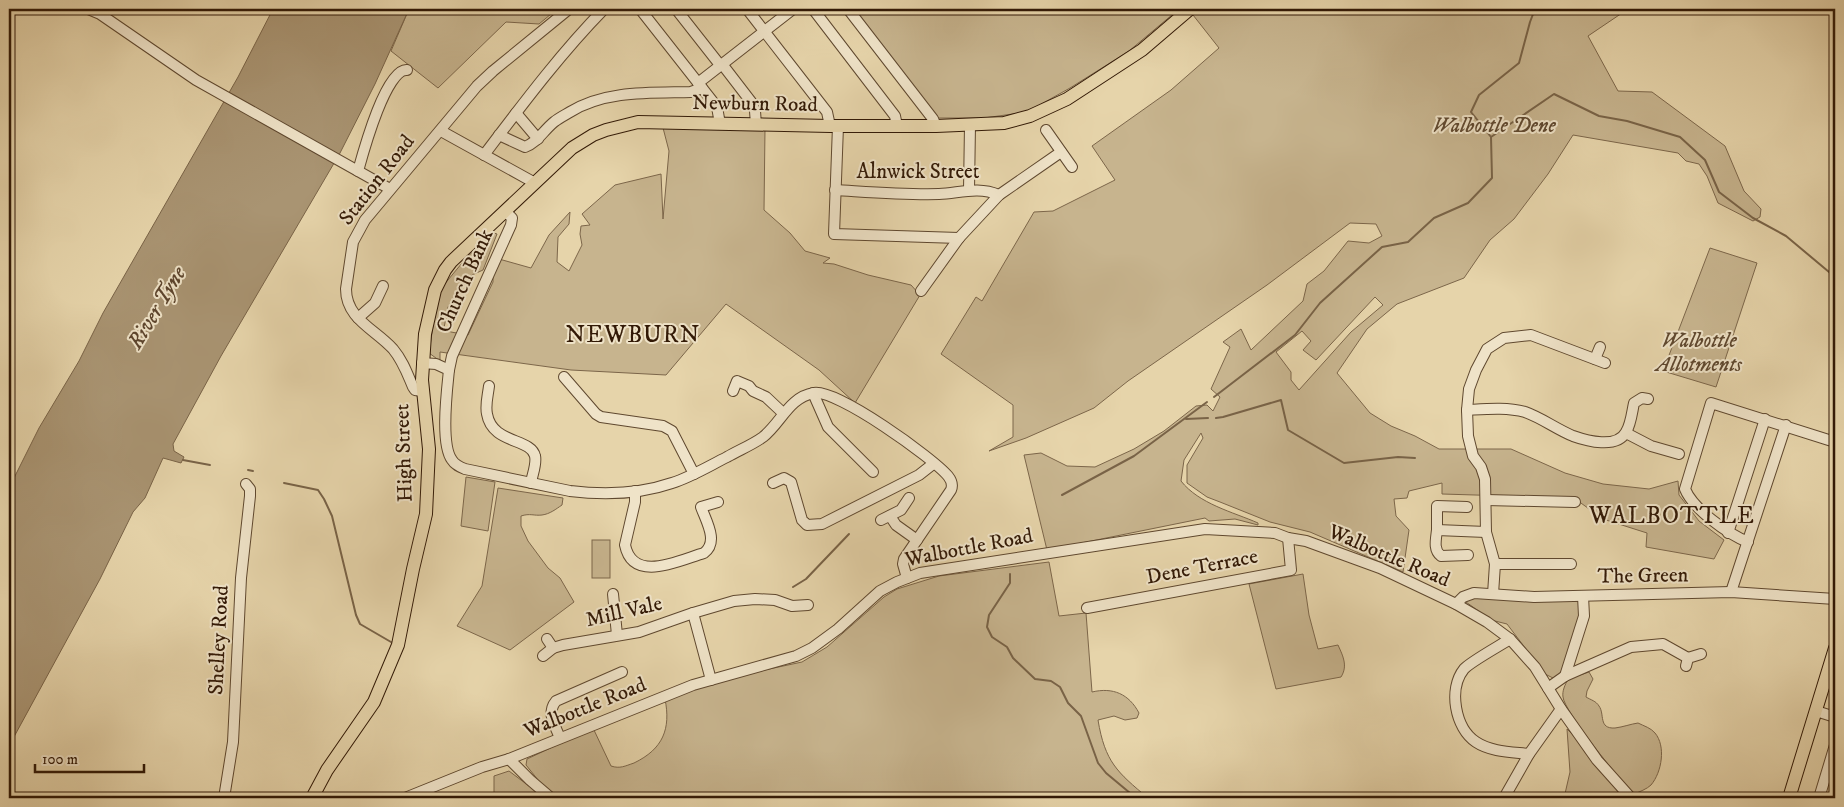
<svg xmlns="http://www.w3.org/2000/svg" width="1844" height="807" font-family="'IM FELL DW Pica',serif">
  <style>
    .green { fill: #c7b48e; stroke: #7c664a; fill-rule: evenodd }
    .water { fill: #a99472; stroke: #796347 }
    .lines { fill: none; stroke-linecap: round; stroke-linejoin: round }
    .stream { stroke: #796347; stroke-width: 2 }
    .minor-casing { stroke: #5f482f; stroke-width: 12 }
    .major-casing { stroke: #321906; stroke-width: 14 }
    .minor { stroke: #efe3c8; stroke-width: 10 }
    .major { stroke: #e6d4aa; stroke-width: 12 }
    .labels { text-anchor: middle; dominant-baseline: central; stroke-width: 4; stroke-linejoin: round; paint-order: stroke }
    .street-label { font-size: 21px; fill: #321906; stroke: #efe3c8 }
    .park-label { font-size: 21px; font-style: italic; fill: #5f482f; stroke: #efe3c8 }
    .water-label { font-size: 22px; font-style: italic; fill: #5c442c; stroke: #efe3c8 }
    .quarter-label { font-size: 24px; letter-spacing: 1px; fill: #321906; stroke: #efe3c8 }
  </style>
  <rect width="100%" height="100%" fill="#e6d4aa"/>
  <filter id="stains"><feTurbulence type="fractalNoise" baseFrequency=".004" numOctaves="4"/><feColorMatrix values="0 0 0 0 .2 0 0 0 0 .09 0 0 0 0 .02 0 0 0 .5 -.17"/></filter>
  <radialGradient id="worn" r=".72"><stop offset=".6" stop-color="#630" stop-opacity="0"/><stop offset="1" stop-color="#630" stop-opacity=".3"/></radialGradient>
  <g class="green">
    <path d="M409,9H557L539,24L506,22L438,88L391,51Z"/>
    <path d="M852,9H1179L1129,51L1070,88L1027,112L984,118H936Z"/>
    <path d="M1200,9H1628L1588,36L1618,91L1652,92L1725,146L1744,191L1761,209L1760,217L1753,221L1718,203L1707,176L1699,164L1686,161L1678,153L1573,135L1548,174L1514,219L1490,240L1464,278L1397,304L1367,329L1337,373L1370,413L1391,426L1415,436L1439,449H1511L1565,473L1603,484L1649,489L1678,481L1679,495L1699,521L1724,540L1714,559L1646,547L1647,533L1603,519L1574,498L1442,494V483L1409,491L1407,498L1394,499L1396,516L1409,530L1403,572L1310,532L1270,522L1220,502L1207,497L1187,483V465L1203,438L1201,433L1184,460L1181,481C1199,504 1233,512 1258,523V525L1235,519L1209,521L1205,518L1047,550L1024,455L1041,453L1067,466L1095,467L1134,449L1164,431L1196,406L1207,405L1213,411L1220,397L1211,389L1230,347L1223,342L1241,329L1251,350L1303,301L1307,284L1324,271L1348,241L1369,243L1382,236L1376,224L1350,223L1267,285L1128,381L1094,408L1026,438L989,451L1013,437V405L941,354L976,297L982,301L1034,212L1053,211L1115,180L1092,146L1171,90L1219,48L1193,15ZM1375,297L1383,305L1351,332L1299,390L1291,380V372L1276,352L1302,331L1311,341L1303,350L1316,360Z"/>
    <path d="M662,124L765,129L764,210L790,233L805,251L830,258L823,263L834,264L868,275L911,285L920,295L855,403L819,370L726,304L666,375L571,370L440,352V361L429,353L438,292L467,257L494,233L497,234L483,270L472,275L461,288L448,307L444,328L451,332L468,335L493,282V274L499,259L531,268L549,235L570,212L569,224L558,237L557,262L569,271L582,245L580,234L581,226L590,225L582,214L615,185L661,174L663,219L669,151Z"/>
    <path d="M1710,248L1757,263L1716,387L1663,371Z"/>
    <path d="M466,477L495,482L488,531L461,526Z"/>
    <path d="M498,488L563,498L562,505C556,509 550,514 542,515C534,516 530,513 521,516V526L528,541L548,568L560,578L574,602L510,650L457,626L482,586Z"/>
    <rect x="592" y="540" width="18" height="38"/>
    <path d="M1049,562L1059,616L1086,613L1092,692C1113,687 1129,694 1139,713L1137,718L1125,720L1114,716L1098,720C1105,762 1117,772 1148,798H556L547,791L526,765L527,759L593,728L611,766C620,769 625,766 634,763C663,749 671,729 665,699L727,678L802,662L827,647L884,597L897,589L939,576Z"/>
    <path d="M1303,574L1309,615L1318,649L1338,645C1343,656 1348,666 1341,677L1276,689L1249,584Z"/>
    <path d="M1467,597L1580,601L1581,616L1564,671L1559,676L1553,678L1545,674L1507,624L1491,620L1466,602Z"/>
    <path d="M1589,672L1593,679L1587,691L1586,697C1591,700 1596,701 1599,706C1605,714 1598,729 1615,728C1623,727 1631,724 1638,723C1644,726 1651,728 1655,733C1666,746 1662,772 1651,785C1647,789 1639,792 1634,794C1621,782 1564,711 1563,697C1562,691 1565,685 1568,679Z"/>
    <path d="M1567,729L1581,743L1623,798H1564L1570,772Z"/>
    <path d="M509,771L545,798H494V776Z"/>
  </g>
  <path class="water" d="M273,9H409L375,84L340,153L221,356L173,444L174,451L184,457L181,463L163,458L145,498L133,512L100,579L9,746V488L39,428L79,361L103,313L238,77Z"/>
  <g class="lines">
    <g class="stream">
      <path d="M1491,137L1554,94L1599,116L1627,121L1680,137L1705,160L1719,192L1753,218L1786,236L1835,277"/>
      <path d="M1214,397L1295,335L1320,303L1382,247L1408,242L1434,218L1468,203L1492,178L1491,137L1471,112L1479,95L1519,63L1530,22L1535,9"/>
      <path d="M1216,418L1223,417L1281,400L1288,430L1344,463L1398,457L1415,458"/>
      <path d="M1186,419L1208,418"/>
      <path d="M183,460L210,465"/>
      <path d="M248,470L253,471"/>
      <path d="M284,483L318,490L324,499L332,516L356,615L360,624L391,642"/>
      <path d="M1062,495L1134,456L1207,402"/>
      <path d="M1010,574V583L989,615L987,627L992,637L1007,647L1013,658L1035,679L1051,681L1060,687L1068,703L1081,716L1098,763L1106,773L1136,798"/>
      <path d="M793,587L806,579L849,534"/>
    </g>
    <g class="minor-casing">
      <g id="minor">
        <path d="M88,9L100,14L196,80L390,189"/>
        <path d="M640,9L717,107L720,124"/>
        <path d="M676,9L720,65"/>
        <path d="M747,9L827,112L830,126"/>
        <path d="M813,9L895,116L897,126"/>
        <path d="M848,9L933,119L936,126"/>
        <path d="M722,64L752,103L755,111L756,125"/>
        <path d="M698,83L793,9"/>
        <path d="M516,113L538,139"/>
        <path d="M838,126L834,234L959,238"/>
        <path d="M1046,130L1072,167"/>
        <path d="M441,131L535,183"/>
        <path d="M499,135L525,147C538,142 543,131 554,122C559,118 565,115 570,112C606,90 651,93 691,92L702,88"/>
        <path d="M484,155C522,105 560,54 604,9"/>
        <path d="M358,171C363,153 386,68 407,70"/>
        <path d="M835,190C869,192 904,195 939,194C960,193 978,186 999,195"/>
        <path d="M969,190L970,125"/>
        <path d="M921,291L959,238L999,195L1061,152"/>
        <path d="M358,318L375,303L383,286"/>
        <path d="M1595,359L1600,347"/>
        <path d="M422,363L436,364L449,370C447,390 440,444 452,460C455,465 460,467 465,469L570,491C603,495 640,494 672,483C691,477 709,466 727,457C739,450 752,445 763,437C781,423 789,397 814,393C837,389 933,458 948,476C952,481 953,485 951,490L904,559L903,564L907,578"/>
        <path d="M449,370L452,356L511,225L512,218L505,211"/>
        <path d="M564,377L596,414L601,417L663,426L672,431L674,435L694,474"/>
        <path d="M489,386C488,395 485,405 487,414C492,444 531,438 535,456C537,464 532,475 531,483"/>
        <path d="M422,391L415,390L413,387C407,373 403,361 393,349C375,329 346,319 346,289L353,242L365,220L477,86L493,71L569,9"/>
        <path d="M733,391L737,381L749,386L753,391L766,397L783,413"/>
        <path d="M813,393L828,427L873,472"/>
        <path d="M1467,410C1486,409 1507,407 1525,412C1542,418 1556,429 1573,436C1587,441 1617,449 1626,432C1631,424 1632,412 1634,403L1642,398L1648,399"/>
        <path d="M1626,433L1651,446L1679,454"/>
        <path d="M773,483L784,478L791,482L802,520L807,525L822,524L919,475L933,464"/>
        <path d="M635,491V502L625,545C633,584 680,560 704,553C719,542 706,521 701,507L718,502"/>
        <path d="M1486,500L1575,502"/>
        <path d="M890,516L896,525L917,540"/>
        <path d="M881,520L901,510L909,498"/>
        <path d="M1437,530V506L1467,507"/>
        <path d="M1728,533L1765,419"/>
        <path d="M1748,542C1728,534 1693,509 1685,489L1711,403L1835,442"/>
        <path d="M1468,555L1441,556C1433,550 1436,539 1437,530L1486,532"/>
        <path d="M1495,564H1571"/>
        <path d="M1731,592L1786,425"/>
        <path d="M613,594L617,635"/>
        <path d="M1493,594L1495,564L1486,532L1485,479L1481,467L1473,456L1468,436L1467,410L1469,389L1476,370L1487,349L1504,338L1531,335L1605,363"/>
        <path d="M1456,604L1463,597L1474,593L1534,597L1731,592L1835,599"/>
        <path d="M1087,608L1291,570L1288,538"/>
        <path d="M693,613L711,680"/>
        <path d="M547,639L553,648"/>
        <path d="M1510,639C1501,645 1470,662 1464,669C1448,689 1455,728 1476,742C1491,752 1512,752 1529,754"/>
        <path d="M543,656L553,648L563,645L639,632L693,613L734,601L755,599L775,600L792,606L808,605"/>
        <path d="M1686,666L1688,658L1701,654"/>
        <path d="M1565,676L1584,616L1583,596"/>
        <path d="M1548,688L1565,676L1631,647L1663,644L1688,658"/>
        <path d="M1816,711L1835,717"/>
        <path d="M560,738C555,725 546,713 556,701L622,672"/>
        <path d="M509,759L530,780L551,798"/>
        <path d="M224,798L233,742L241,578L250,496V489L246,484"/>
        <path d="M405,798L482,767L509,759L693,685L796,656L812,648L838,629L880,591L897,582L920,573L1205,529L1275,533L1288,538L1306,541L1380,568L1456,604L1487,622L1510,639L1535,667L1561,709L1597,760L1631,798"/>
        <path d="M1504,798L1529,754L1561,709"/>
        <path d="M1819,798L1835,745"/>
      </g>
    </g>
    <g class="major-casing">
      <g id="major">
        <path d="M312,798L327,770L374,702L398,645L413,569L426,514L429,449L422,380L425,334L435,290L445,270L451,262L572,148L593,135L606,130L638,122L830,126H936L1004,123L1030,116L1067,99L1142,50L1190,9"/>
        <path d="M1789,798L1835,648"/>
      </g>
    </g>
    <use href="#minor" class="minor"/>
    <use href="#major" class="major"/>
  </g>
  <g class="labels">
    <g class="street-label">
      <text transform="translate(755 104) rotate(1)">Newburn Road</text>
      <text x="918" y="172">Alnwick Street</text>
      <text transform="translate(377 180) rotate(-52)">Station Road</text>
      <text transform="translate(465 281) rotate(-66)">Church Bank</text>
      <text transform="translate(404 453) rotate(-92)">High Street</text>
      <text transform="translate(969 548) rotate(-11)">Walbottle Road</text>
      <text transform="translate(1389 556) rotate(23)">Walbottle Road</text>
      <text transform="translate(1202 567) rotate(-11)">Dene Terrace</text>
      <text transform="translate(1643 576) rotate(-1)">The Green</text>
      <text transform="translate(624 612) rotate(-13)">Mill Vale</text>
      <text transform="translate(219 640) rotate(-87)">Shelley Road</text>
      <text transform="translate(585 708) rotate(-22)">Walbottle Road</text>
    </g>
    <g class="park-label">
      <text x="1494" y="126">Walbottle Dene</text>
      <text x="1699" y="341">Walbottle<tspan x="1699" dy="24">Allotments</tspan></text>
    </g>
    <g class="water-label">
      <text transform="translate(157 308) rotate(-59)">River Tyne</text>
    </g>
    <g class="quarter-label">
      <text x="633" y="335">NEWBURN</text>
      <text x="1672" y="516">WALBOTTLE</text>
    </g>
  </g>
  <rect width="1844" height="807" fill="none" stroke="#e6d4aa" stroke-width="30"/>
  <rect x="10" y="10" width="1824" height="787" fill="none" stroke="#321906" stroke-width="2.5"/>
  <rect x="15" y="15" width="1814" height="777" fill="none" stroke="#321906"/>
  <path d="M35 764v8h109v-8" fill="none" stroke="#321906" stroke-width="2.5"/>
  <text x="42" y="764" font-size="15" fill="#321906" stroke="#efe3c8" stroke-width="4" paint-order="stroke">100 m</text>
  <rect width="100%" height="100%" filter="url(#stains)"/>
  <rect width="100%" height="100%" fill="url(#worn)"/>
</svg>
